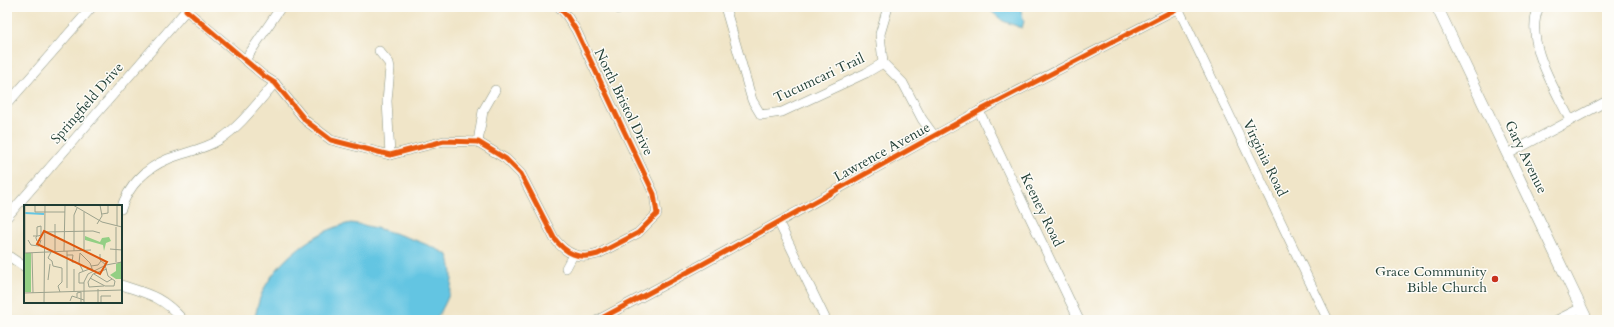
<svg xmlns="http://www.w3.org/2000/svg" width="1614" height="327" font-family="Cardo,serif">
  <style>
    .water { fill: #64c5e2; stroke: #42818b }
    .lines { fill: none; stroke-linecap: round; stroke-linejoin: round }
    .minor-casing { stroke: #88917e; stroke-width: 10 }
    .major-casing { stroke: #88917e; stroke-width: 12 }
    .minor { stroke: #fff; stroke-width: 9 }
    .major { stroke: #fff; stroke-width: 11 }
    .cycleway-casing { stroke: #fdfcf7; stroke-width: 8 }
    .cycleway { stroke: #e8590c; stroke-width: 5 }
    .poi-dot { fill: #c8321e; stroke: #fdfcf7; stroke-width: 1.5 }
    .labels { text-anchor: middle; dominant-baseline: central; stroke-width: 3; stroke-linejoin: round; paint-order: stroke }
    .street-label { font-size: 14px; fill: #1f3d34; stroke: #fdfcf7 }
    .poi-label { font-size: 14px; fill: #1f3d34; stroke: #fdfcf7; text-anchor: end }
    .inset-river { fill: none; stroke: #64c5e2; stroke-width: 2 }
    .inset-road { fill: none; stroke: #9ca28d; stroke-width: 1 }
    .view { fill: #de580e; fill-opacity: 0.15; stroke: #de580e; stroke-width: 2 }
    .inset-edge { fill: none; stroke: #1f3d34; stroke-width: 2 }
  </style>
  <rect width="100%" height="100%" fill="#fdfcf7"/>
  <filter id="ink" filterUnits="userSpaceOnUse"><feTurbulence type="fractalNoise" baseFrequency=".025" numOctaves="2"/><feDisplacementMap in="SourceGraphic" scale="8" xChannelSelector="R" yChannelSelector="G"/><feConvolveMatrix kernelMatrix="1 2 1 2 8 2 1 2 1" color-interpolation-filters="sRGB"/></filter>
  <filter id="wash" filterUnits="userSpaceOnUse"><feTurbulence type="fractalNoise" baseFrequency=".012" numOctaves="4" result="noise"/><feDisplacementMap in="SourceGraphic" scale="16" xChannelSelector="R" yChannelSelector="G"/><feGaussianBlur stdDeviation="0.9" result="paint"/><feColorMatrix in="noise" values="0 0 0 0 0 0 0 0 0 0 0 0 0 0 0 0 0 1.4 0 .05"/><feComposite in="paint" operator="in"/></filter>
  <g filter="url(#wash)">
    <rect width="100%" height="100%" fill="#f0e5c8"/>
    <g class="water">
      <path d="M986,7H1020L1024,21L1022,28L1003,21Z"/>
      <path d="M351,223C379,227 424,241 448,255C457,282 450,296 436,320H254C257,311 258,301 262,293C277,260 315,230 351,223Z"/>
    </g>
  </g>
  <g filter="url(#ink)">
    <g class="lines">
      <g class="minor-casing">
        <g id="minor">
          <path d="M725,7L752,100L761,115L782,112L866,73L883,63"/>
          <path d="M888,7L880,34L883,63L903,83L922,119L935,137"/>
          <path d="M1539,7C1523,41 1556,90 1570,120"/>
          <path d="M1178,8L1328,320"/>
          <path d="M619,9L622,7"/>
          <path d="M186,10L264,76L275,83L306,121L331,140L390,155L444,141L478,142L506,159L521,174L554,238C566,254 579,260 598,254L638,233L657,214L654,194L576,30L567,16L559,7"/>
          <path d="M379,51L389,63L390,68L387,101L390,155"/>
          <path d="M245,60L281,7"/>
          <path d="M7,104L92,7"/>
          <path d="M979,111L1079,320"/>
          <path d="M478,142L483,111L495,90"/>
          <path d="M1508,154L1607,101"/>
          <path d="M121,209C128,186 146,168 168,159C185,152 203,150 219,140C241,126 258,102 275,83"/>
          <path d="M7,217L189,7"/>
          <path d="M779,223L826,320"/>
          <path d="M7,255L25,267"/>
          <path d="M566,268L573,255"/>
          <path d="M121,285C149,294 163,297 183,320"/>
          <path d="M598,320L701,265L979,111L1180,7"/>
          <path d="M1557,320L1581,308"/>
        </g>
      </g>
      <g class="major-casing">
        <path id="major" d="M1437,7L1587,320"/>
      </g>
      <use href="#minor" class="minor"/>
      <use href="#major" class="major"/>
      <g class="cycleway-casing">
        <g id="cycleway">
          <path d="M186,10L264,76L275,83L306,121L331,140L390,155L444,141L478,142L506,159L521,174L554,238C566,254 579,260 598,254L638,233L657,214L654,194L576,30L567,16L559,7"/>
          <path d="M598,320L701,265L979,111L1180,7"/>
        </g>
      </g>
      <use href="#cycleway" class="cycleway"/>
    </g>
  </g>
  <circle class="poi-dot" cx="1495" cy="279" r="4"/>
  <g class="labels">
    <g class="street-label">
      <text transform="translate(819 78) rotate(-25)">Tucumcari Trail</text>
      <text transform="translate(624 102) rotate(64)">North Bristol Drive</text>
      <text transform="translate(87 103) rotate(-49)">Springfield Drive</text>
      <text transform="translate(882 152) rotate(-29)">Lawrence Avenue</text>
      <text transform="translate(1526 157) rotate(64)">Gary Avenue</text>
      <text transform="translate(1265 158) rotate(64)">Virginia Road</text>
      <text transform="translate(1042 210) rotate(64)">Keeney Road</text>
    </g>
    <g class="poi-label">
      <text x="1487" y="271">Grace Community<tspan x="1487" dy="16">Bible Church</tspan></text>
    </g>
  </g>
  <g transform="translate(24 205)">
    <rect width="98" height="98" fill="#f0e5c8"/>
    <path d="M0,0V48H7V87H0ZM61,31L76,37L78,33L85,32L87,36L82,38L80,46L79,40L61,35ZM98,56V74H92L86,70L92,66V59Z" fill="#93cf84"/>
    <path class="inset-river" d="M1,8L20,9"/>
    <path class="inset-road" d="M1,0V48L67,45M11,0V7H41M49,0L78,17L98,22M78,9L84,8V0M73,19L78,11L76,0M93,21V0M21,27L69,26L76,28M9,31H14L17,30V21L13,22V31L12,32V33L13,36M4,35L7,40L15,41L17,35M86,44L98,45M60,45V7M40,46L41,0M43,46V83M50,46V10L53,3M27,47L24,53L28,56L29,61L38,63V77L34,81L36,87M31,47V19M8,48L9,88M76,49V55L82,60M43,50H49L48,57H52M92,57V22M67,61L74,60L77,56M59,66L55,58L56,48L66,58L69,66M70,69L83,77L88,74M66,73L81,81H90L91,76L84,71L81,60M24,75L26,59M60,78H55V68L68,63M80,81L65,82L64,77L69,69L83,64M50,86V64M0,88L98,85M53,92V88L57,87V98M46,96L48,91L60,95M20,98L21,0M29,98H51M60,98V77L64,69L82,60L98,57M74,98V84M77,98V91H87"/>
    <path class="view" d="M20,26L83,57L76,69L13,39Z"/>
    <rect width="98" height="98" class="inset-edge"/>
  </g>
  <rect width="1614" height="327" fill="none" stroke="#fdfcf7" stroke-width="24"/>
</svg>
